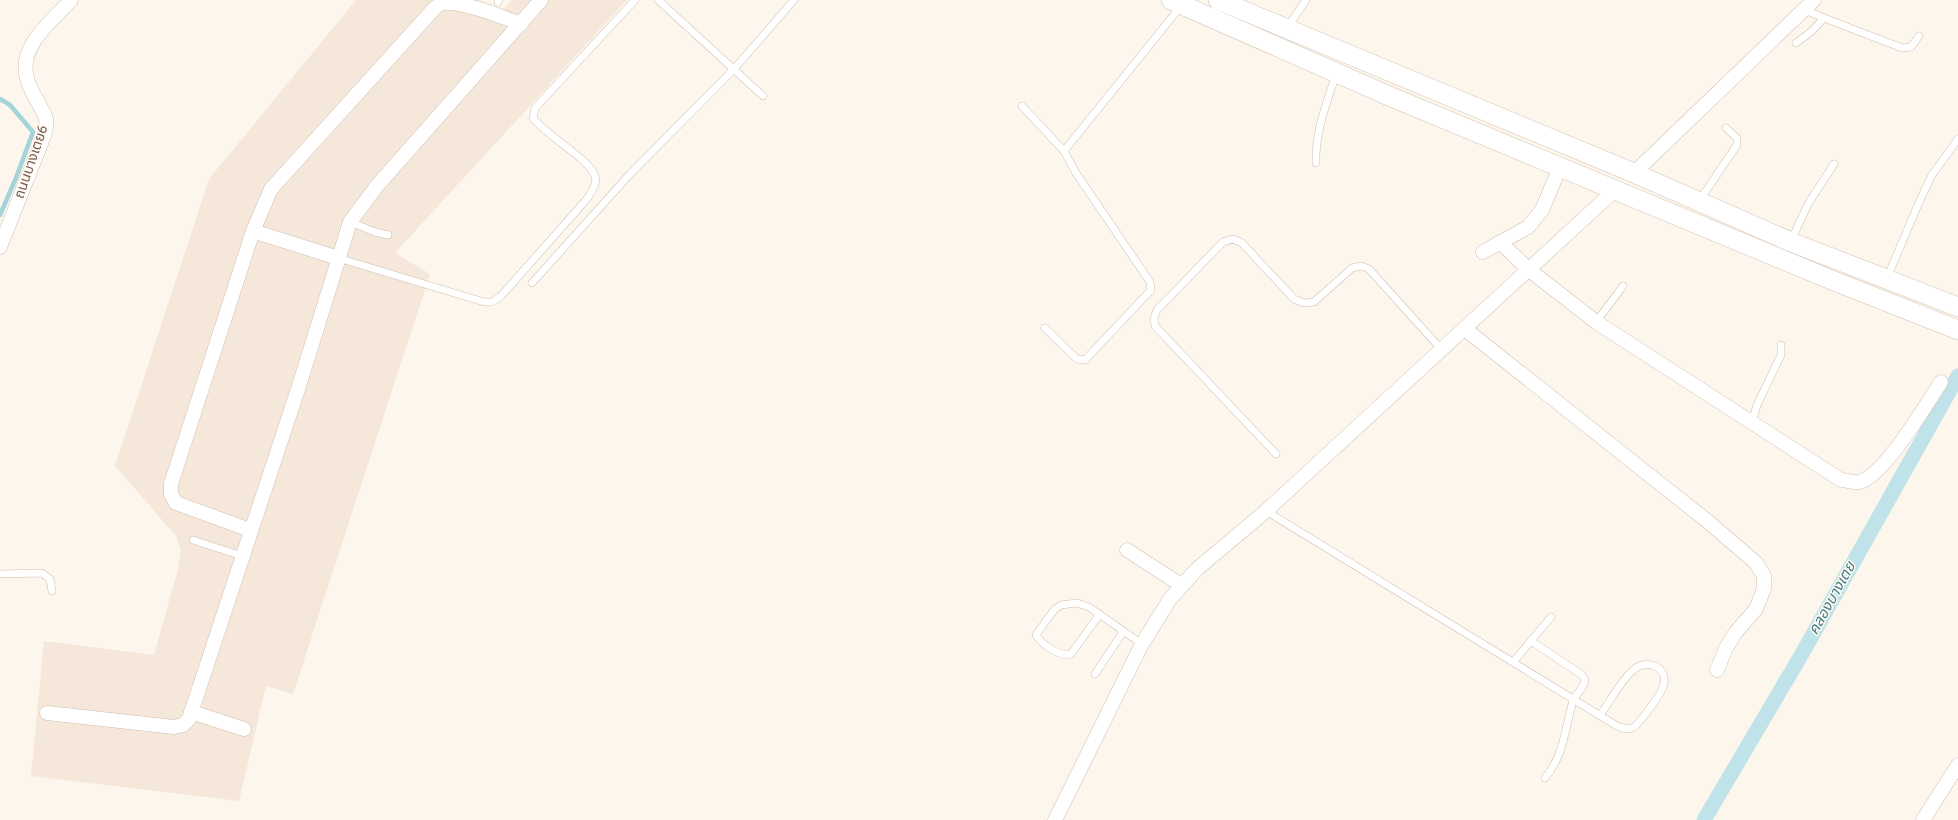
<svg xmlns="http://www.w3.org/2000/svg" width="1958" height="820" font-family="Overpass,'Noto Sans Thai',sans-serif">
  <style>
    .residential { fill: #f5e8da }
    .lines { fill: none; stroke-linecap: round; stroke-linejoin: round }
    .stream { stroke: #a5d3da; stroke-width: 4.5 }
    .canal { stroke: #bfe3e8; stroke-width: 15 }
    .service-casing { stroke: #d1beb0; stroke-width: 8 }
    .minor-casing { stroke: #d1beb0; stroke-width: 15 }
    .secondary-casing { stroke: #d6c0b0; stroke-width: 20 }
    .service { stroke: #fff; stroke-width: 7 }
    .minor { stroke: #fff; stroke-width: 14 }
    .secondary { stroke: #fff; stroke-width: 19 }
    .labels { text-anchor: middle; dominant-baseline: central; stroke-width: 3; stroke-linejoin: round; paint-order: stroke }
    .street-label { font-size: 14px; fill: #7a5c4d; stroke: #fffaf3 }
    .water-label { font-size: 15px; font-style: italic; fill: #437c86; stroke: #fffaf3 }
  </style>
  <rect width="100%" height="100%" fill="#fdf6ec"/>
  <path class="residential" d="M356,0H480L504,9L512,0H627L395,253L430,274L293,694L266,686L239,801L31,776L44,641L154,655L178,569L181,550L176,536L115,466L209,179Z"/>
  <g class="lines">
    <path class="stream" d="M0,99L10,105L33,132L16,178L0,215"/>
    <path class="canal" d="M1704,820L1803,652L1958,376"/>
    <g class="service-casing">
      <g id="service">
        <path d="M658,0L763,96"/>
        <path d="M498,2L499,0"/>
        <path d="M1824,18L1902,48L1911,47L1919,36"/>
        <path d="M1287,28L1306,0"/>
        <path d="M1796,43L1812,31L1824,18L1805,10"/>
        <path d="M1022,106L1064,151"/>
        <path d="M1316,163C1315,132 1326,104 1336,75"/>
        <path d="M1699,201L1737,145V138L1726,128"/>
        <path d="M350,222L375,232L388,235"/>
        <path d="M1791,241L1808,204L1834,164"/>
        <path d="M338,258L484,302H492L501,296L587,199C591,192 598,184 595,176C588,158 548,137 533,118L535,108L635,0"/>
        <path d="M1887,278L1920,200L1932,175L1958,139"/>
        <path d="M532,283L630,174L734,69L794,0"/>
        <path d="M1596,322L1623,286"/>
        <path d="M1045,328L1077,359L1085,360L1151,290L1150,282L1076,173L1064,151L1181,6"/>
        <path d="M1752,422L1757,405L1781,355V345"/>
        <path d="M1276,454L1155,326L1154,318L1157,310L1223,242L1233,239L1242,243L1294,299L1304,303L1314,302L1352,268L1361,266L1369,269L1442,350"/>
        <path d="M1266,511L1617,726C1622,728 1627,730 1632,728C1638,726 1661,694 1663,687C1670,667 1647,658 1633,670C1620,682 1611,700 1600,715"/>
        <path d="M193,540L242,556"/>
        <path d="M0,574L42,573L50,579L52,591"/>
        <path d="M1099,615L1071,654C1060,657 1042,645 1036,635L1054,610L1061,605L1077,603L1089,607L1142,644"/>
        <path d="M1531,641L1582,675L1585,680C1584,689 1576,693 1573,701C1565,728 1564,756 1545,778"/>
        <path d="M1514,661L1551,617"/>
        <path d="M1095,674L1123,632"/>
      </g>
    </g>
    <g class="minor-casing">
      <g id="minor">
        <path d="M1634,173L1814,0"/>
        <path d="M1500,242L1528,269L1596,322L1841,480C1846,480 1855,483 1860,482C1886,473 1925,406 1941,382"/>
        <path d="M0,247L44,136C49,116 46,119 38,102C33,94 27,82 26,73C21,44 53,20 71,0"/>
        <path d="M1483,252L1528,227L1542,210L1560,167"/>
        <path d="M338,258L253,231L271,189L432,11C434,9 438,5 441,3C461,0 502,17 521,24"/>
        <path d="M1465,329L1711,524L1756,563L1764,576V589L1756,609L1736,632L1726,648L1717,670"/>
        <path d="M250,530L176,503L171,494V484L253,231"/>
        <path d="M1127,550L1181,585"/>
        <path d="M191,712L244,729"/>
        <path d="M47,713L174,727L183,725L189,719L299,386L350,222L376,187L541,0"/>
        <path d="M1055,820L1142,644L1170,599L1197,569L1266,511L1615,190"/>
        <path d="M1923,820L1958,765"/>
      </g>
    </g>
    <g class="secondary-casing">
      <g id="secondary">
        <path d="M1171,0L1389,96L1829,279L1958,330"/>
        <path d="M1218,0L1634,173L1791,242L1958,307"/>
      </g>
    </g>
    <use href="#service" class="service"/>
    <use href="#minor" class="minor"/>
    <use href="#secondary" class="secondary"/>
  </g>
  <g class="labels">
    <g class="street-label">
      <text transform="translate(32 162) rotate(-71)">ถนนบางเตย6</text>
    </g>
    <g class="water-label">
      <text transform="translate(1833 599) rotate(-61)">คลองบางเตย</text>
    </g>
  </g>
</svg>
